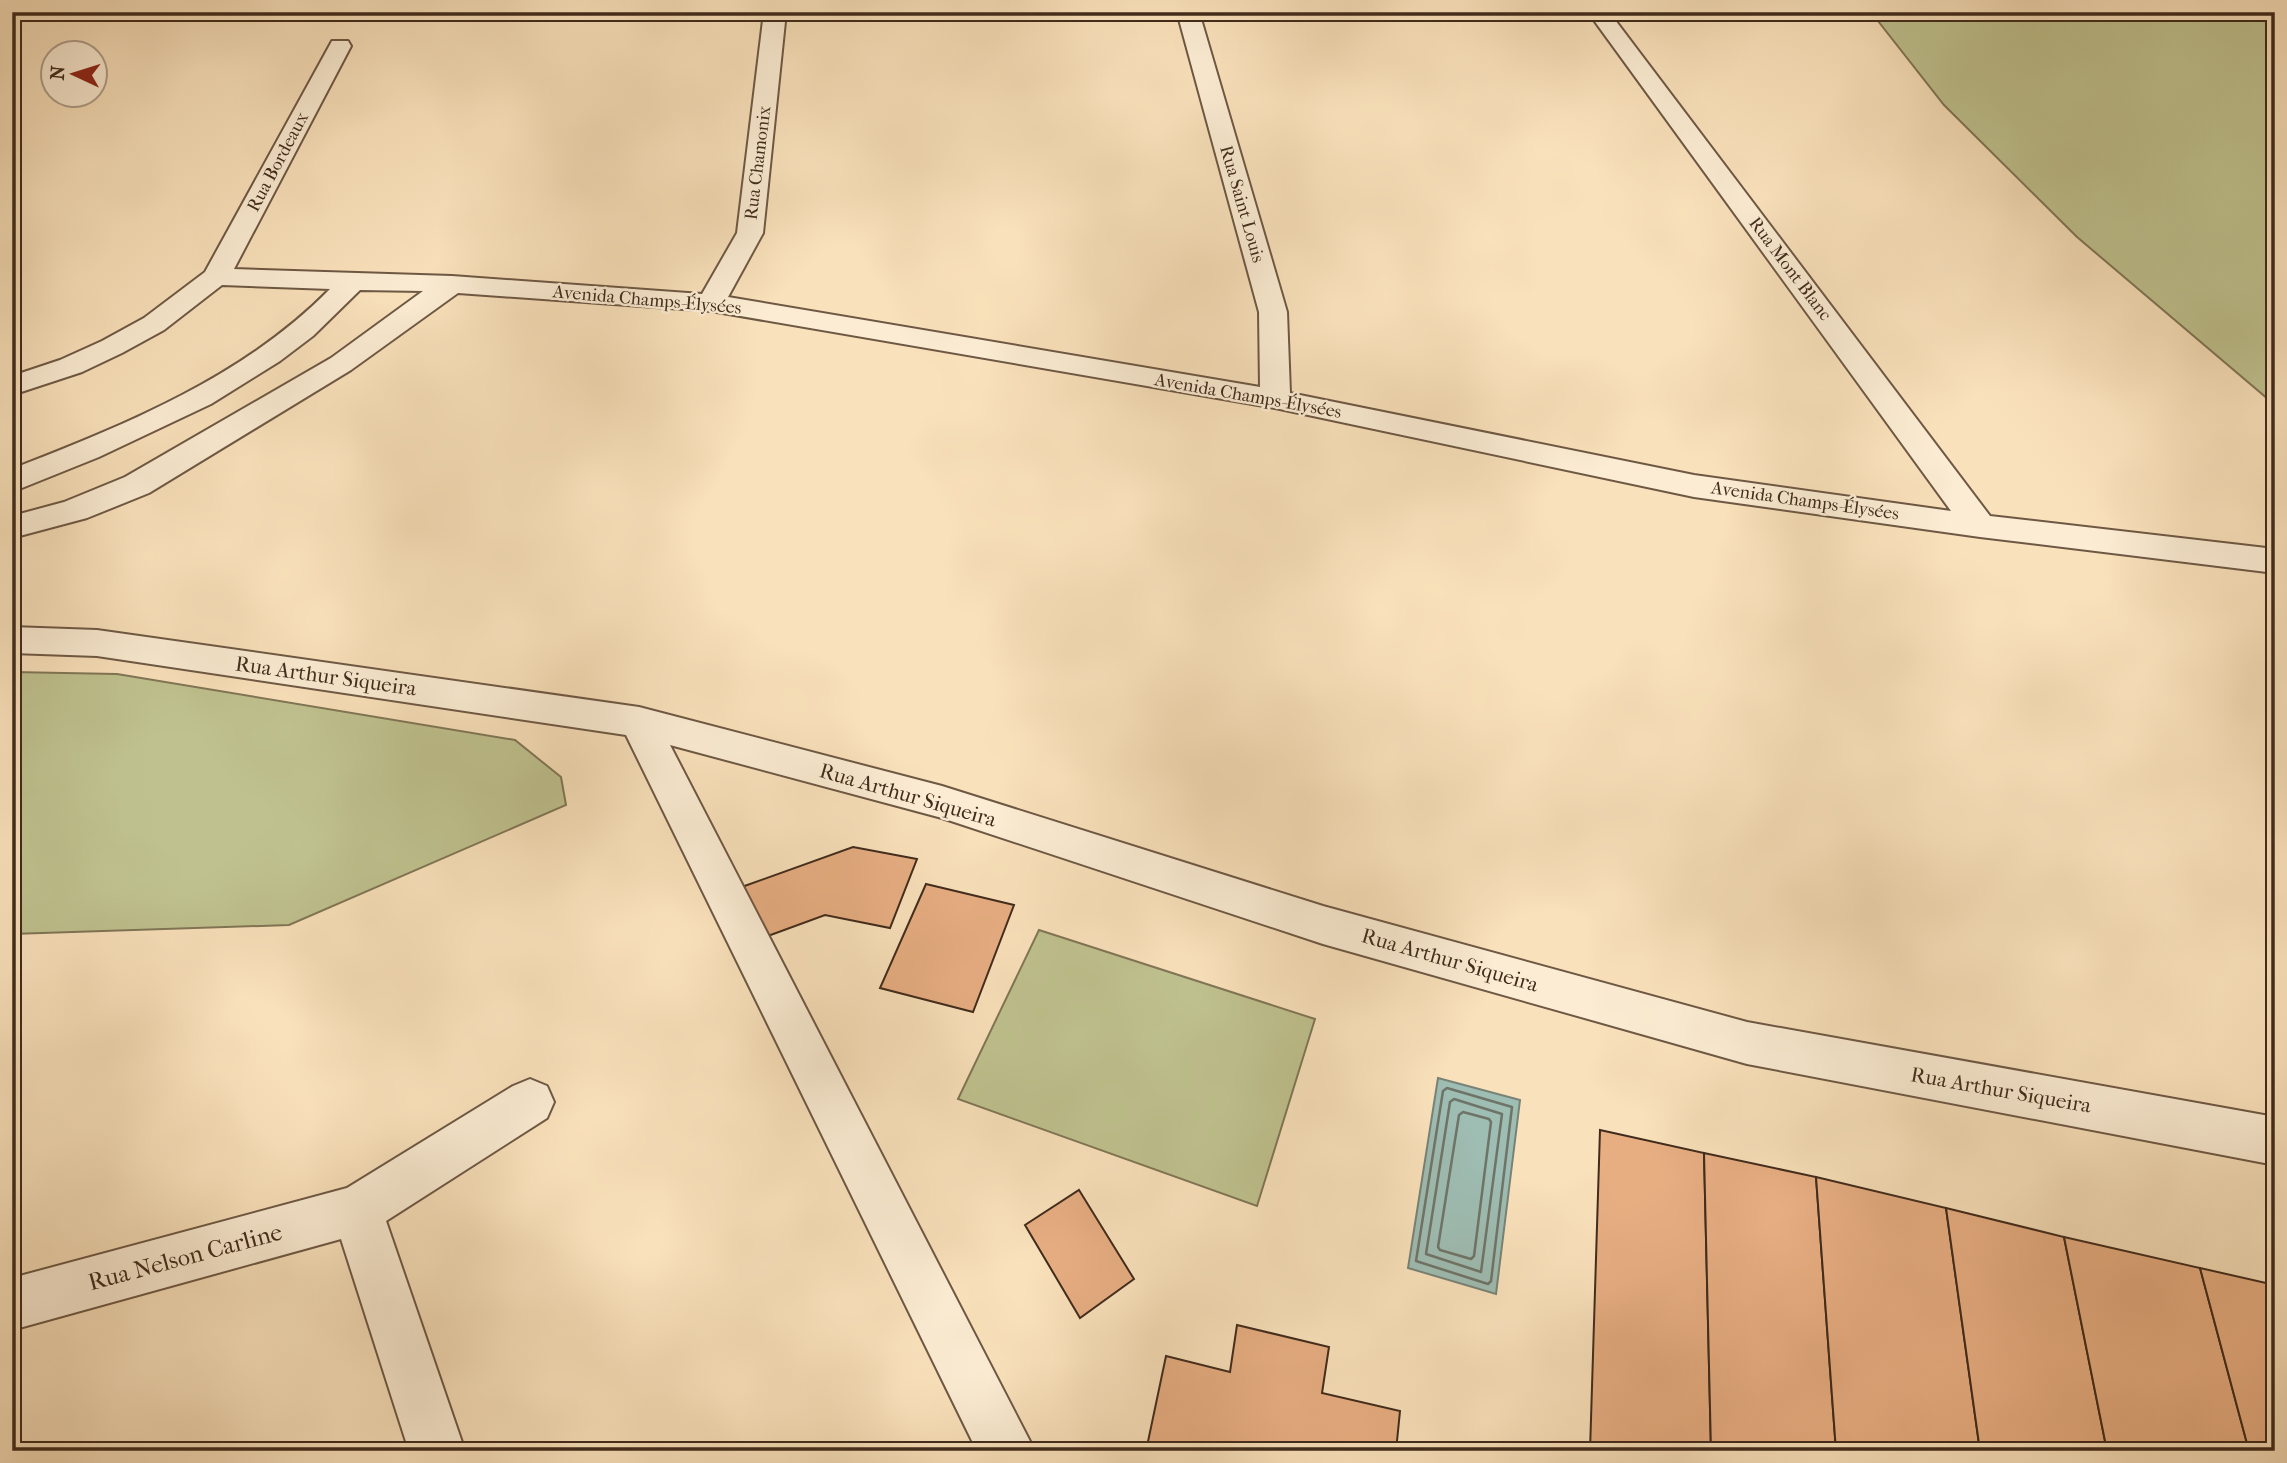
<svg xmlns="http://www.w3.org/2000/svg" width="2287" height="1463" font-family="'IM FELL French Canon',serif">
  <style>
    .green { fill: #bfc28f; stroke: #807656; stroke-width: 2 }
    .water { fill: #9ebdb3; stroke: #788377; stroke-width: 2 }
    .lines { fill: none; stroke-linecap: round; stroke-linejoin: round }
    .shore { stroke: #6f7468; stroke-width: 2.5 }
    .building { fill: #e7ae82; stroke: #402b1c; stroke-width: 2 }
    .street-casing { stroke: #6e5844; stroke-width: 4 }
    .street { fill: #fbecd3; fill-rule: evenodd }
    .labels { text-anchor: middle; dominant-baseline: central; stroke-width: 5; stroke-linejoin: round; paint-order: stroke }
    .far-street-label { font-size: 18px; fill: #402b1c; stroke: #fbecd3 }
    .street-label { font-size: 21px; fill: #402b1c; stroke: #fbecd3 }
    .near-street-label { font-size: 24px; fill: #402b1c; stroke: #fbecd3 }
  </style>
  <rect width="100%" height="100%" fill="#f9e1bb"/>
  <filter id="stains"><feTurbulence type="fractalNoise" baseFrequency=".00286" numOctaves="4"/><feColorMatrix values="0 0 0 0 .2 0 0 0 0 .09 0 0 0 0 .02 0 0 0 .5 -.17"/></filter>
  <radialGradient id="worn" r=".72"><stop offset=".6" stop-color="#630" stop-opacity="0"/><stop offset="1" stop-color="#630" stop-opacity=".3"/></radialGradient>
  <g class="green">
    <path d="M1871,12H2275V405L2077,237L1944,105Z"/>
    <path d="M12,672L117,674L515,740L561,777L566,805L289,925L12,934Z"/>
    <path d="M1039,930L1315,1019L1257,1206L958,1099Z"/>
  </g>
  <path class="water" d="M1438,1078L1520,1100L1496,1294L1408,1268Z"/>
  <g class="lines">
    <g class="shore">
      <path d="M1447,1088L1512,1107L1491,1281L1488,1284L1416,1261L1443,1091Z"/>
      <path d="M1454,1099L1502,1114L1481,1272L1426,1254L1450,1102Z"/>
      <path d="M1463,1112L1489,1119L1491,1122L1474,1256L1471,1259L1440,1250L1438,1247L1459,1115Z"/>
    </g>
  </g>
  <g class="building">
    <path d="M853,847L917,859L890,928L825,915L754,941L739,888Z"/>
    <path d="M926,884L1014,905L973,1012L880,988Z"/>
    <path d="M1600,1130L1704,1153L1711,1451H1590Z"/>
    <path d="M1704,1153L1816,1177L1836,1451H1711Z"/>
    <path d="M1816,1177L1946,1208L1980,1451H1836Z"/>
    <path d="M1079,1190L1134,1279L1080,1318L1025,1225Z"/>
    <path d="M1946,1208L2064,1237L2107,1451H1980Z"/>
    <path d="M2064,1237L2200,1268L2249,1451H2107Z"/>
    <path d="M2200,1268L2275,1285V1451H2249Z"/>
    <path d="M1237,1325L1329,1347L1322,1393L1400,1411L1396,1451H1146L1166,1356L1230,1372Z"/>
  </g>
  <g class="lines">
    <g class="street-casing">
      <g id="street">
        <path d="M764,12H786L763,233L728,297L1260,387L1259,312L1177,12H1199L1287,312L1290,393L1694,475L1951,511L1588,12H1609L1990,516L2275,549V573L1980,537L1694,497L1275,408L711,311L458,293L351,370L149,493L87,518L12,538V516L64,502L125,477L331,358L423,291L360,290L313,336L280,361L211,404L99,457L12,492V469C125,425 244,377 330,289L222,285L164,330L122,353L82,372L12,395V376L60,360L102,341L144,318L205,272L332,41H348L351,46L234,269L452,276L702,294L737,233Z"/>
        <path d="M12,627L97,630L639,707L942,786L1323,906L1747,1022L2275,1117V1165L1747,1064L1323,944L942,818L670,745L1035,1451H977L626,735L97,656L12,653Z"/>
        <path d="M530,1079L547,1086L554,1102L547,1118L386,1221L465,1451H409L341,1239L12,1330V1278L347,1188L513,1086Z"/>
      </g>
    </g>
    <use href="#street" class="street"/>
  </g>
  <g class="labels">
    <g class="far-street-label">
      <text transform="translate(278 162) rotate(-62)">Rua Bordeaux</text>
      <text transform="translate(758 163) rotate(-83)">Rua Chamonix</text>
      <text transform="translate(1242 204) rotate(74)">Rua Saint Louis</text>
      <text transform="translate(1790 269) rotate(53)">Rua Mont Blanc</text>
      <text transform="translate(647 300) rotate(5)">Avenida Champs-Élysées</text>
      <text transform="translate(1248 396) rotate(10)">Avenida Champs-Élysées</text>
      <text transform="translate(1805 501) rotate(8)">Avenida Champs-Élysées</text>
    </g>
    <g class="street-label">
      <text transform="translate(326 676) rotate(8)">Rua Arthur Siqueira</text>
      <text transform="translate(908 795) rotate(16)">Rua Arthur Siqueira</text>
      <text transform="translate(1450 960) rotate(16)">Rua Arthur Siqueira</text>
      <text transform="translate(2001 1090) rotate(10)">Rua Arthur Siqueira</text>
    </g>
    <g class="near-street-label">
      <text transform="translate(185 1257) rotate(-15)">Rua Nelson Carline</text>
    </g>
  </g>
  <rect width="2287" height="1463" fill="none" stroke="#f9e1bb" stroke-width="42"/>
  <rect x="14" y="14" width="2259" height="1435" fill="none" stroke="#402b1c" stroke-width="3.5"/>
  <rect x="21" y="21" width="2245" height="1421" fill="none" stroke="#402b1c" stroke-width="2"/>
  <g transform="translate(74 74) rotate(274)"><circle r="33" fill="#fbecd3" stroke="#b09f8a" stroke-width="2"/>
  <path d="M0-5L12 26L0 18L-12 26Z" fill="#8f2418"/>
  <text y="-10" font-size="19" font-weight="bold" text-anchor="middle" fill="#402b1c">N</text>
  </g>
  <rect width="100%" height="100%" filter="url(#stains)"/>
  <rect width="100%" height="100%" fill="url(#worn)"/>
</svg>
